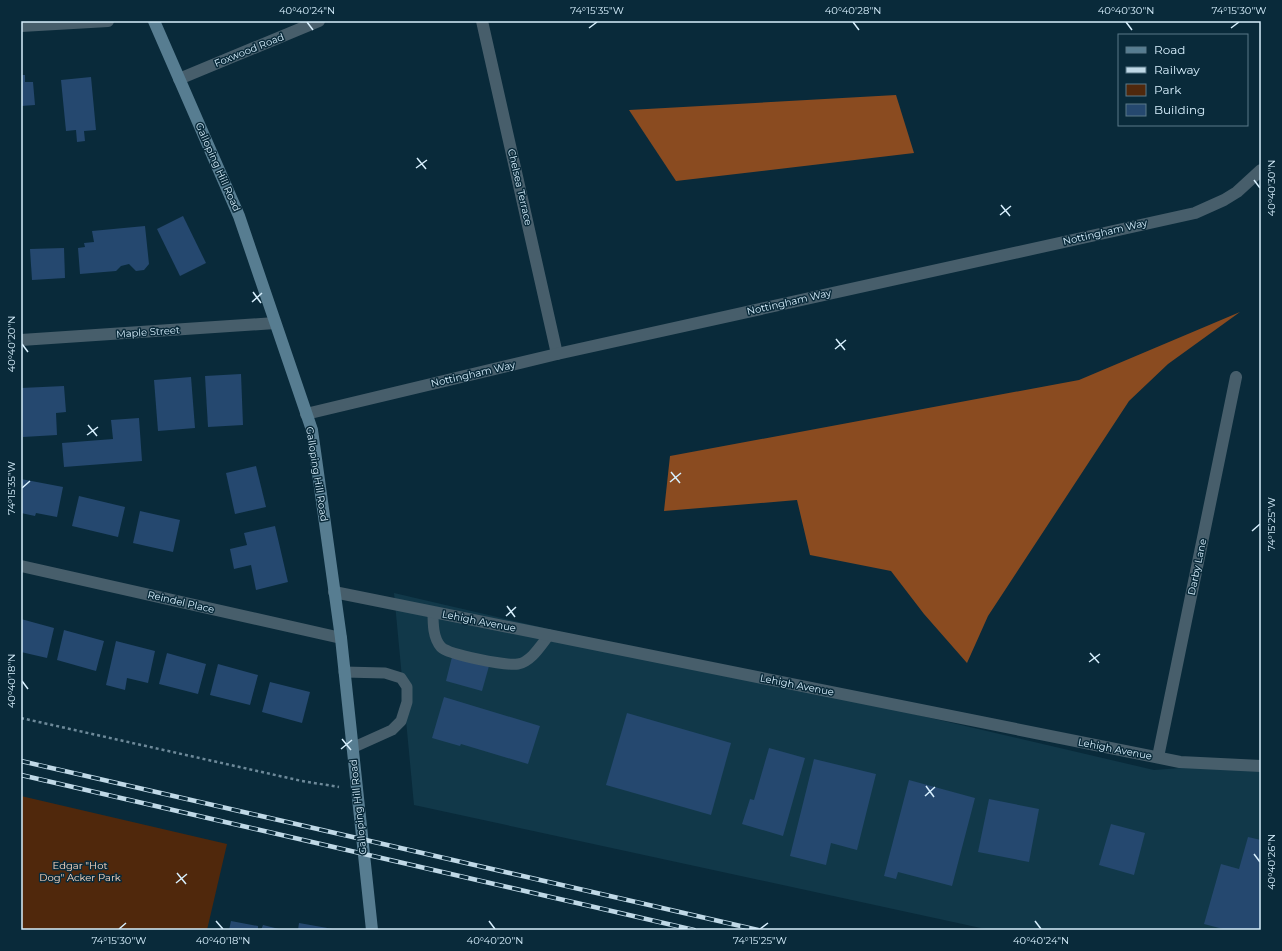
<svg xmlns="http://www.w3.org/2000/svg" width="1282" height="951" font-family="Montserrat,sans-serif">
  <style>
    .built { fill: #113849 }
    .green { fill: #50280c }
    .forest { fill: #8a4b20 }
    .building { fill: #25486f }
    .lines { fill: none; stroke-linecap: round; stroke-linejoin: round }
    .path { stroke: #6d8999; stroke-width: 2.5; stroke-dasharray: 3 3; stroke-linecap: butt }
    .lane { stroke: #475e6b; stroke-width: 11 }
    .street { stroke: #475e6b; stroke-width: 12 }
    .secondary { stroke: #577d91; stroke-width: 12 }
    .rail-casing { stroke: #bfd8e6; stroke-width: 4.5 }
    .rail { stroke: #092a3a; stroke-width: 3; stroke-dasharray: 9; stroke-linecap: butt }
    .ticks { fill: none; stroke: #d7effd; stroke-width: 1.5 }
    .labels { text-anchor: middle; dominant-baseline: central; stroke-width: 3; stroke-linejoin: round; paint-order: stroke }
    .street-label { font-size: 10px; fill: #d7effd; stroke: #092a3a }
    .park-label { font-size: 10px; fill: #fed8c1; stroke: #092a3a }
    .neatline { fill: none; stroke: #d7effd; stroke-width: 1.5 }
    .ticks-label { font-size: 10px; text-anchor: middle; fill: #d7effd }
  </style>
  <rect width="100%" height="100%" fill="#092a3a"/>
  <path class="built" d="M394,593L1154,770L1261,762V930H990L414,805Z"/>
  <path class="green" d="M21,796L227,844L207,930H21Z"/>
  <g class="forest">
    <path d="M896,95L914,153L676,181L629,110Z"/>
    <path d="M1240,312L1168,364L1129,401L988,616L967,663L924,614L891,571L810,555L797,500L664,511L670,456L1079,380Z"/>
  </g>
  <g class="building">
    <path d="M21,75H25V82H33L35,105L21,106Z"/>
    <path d="M91,77L96,130L84,131L85,141L77,142L76,130L66,131L61,80Z"/>
    <path d="M183,216L206,263L180,276L157,229Z"/>
    <path d="M145,226L149,264L144,270L136,271L129,264L121,266L116,271L80,274L78,248L85,247L84,243L94,242L92,231Z"/>
    <path d="M64,248L65,278L32,280L30,249Z"/>
    <path d="M241,374L243,425L208,427L205,376Z"/>
    <path d="M191,377L195,428L158,431L154,380Z"/>
    <path d="M64,386L66,412L56,413L57,435L23,437L21,388Z"/>
    <path d="M139,418L142,461L64,467L62,443L113,439L111,420Z"/>
    <path d="M256,466L266,507L235,514L226,473Z"/>
    <path d="M21,479L63,487L57,517L36,513L35,516L21,513Z"/>
    <path d="M79,496L125,507L118,537L72,526Z"/>
    <path d="M140,511L180,520L173,552L133,543Z"/>
    <path d="M275,526L288,582L256,590L251,565L234,569L230,549L247,545L244,533Z"/>
    <path d="M21,619L54,628L47,658L21,652Z"/>
    <path d="M64,630L104,641L96,671L57,660Z"/>
    <path d="M116,641L155,651L148,683L127,678L125,690L106,685Z"/>
    <path d="M167,653L206,664L198,694L159,684Z"/>
    <path d="M452,657L489,666L482,691L446,681Z"/>
    <path d="M218,664L258,675L250,705L210,695Z"/>
    <path d="M270,682L310,692L302,723L262,712Z"/>
    <path d="M444,697L540,726L528,764L461,744L460,746L432,738Z"/>
    <path d="M627,713L731,743L711,815L606,785Z"/>
    <path d="M769,748L805,758L783,836L742,824L750,799L754,800Z"/>
    <path d="M814,759L876,774L857,850L831,843L826,865L790,856Z"/>
    <path d="M909,780L975,798L952,886L898,872L896,879L884,876Z"/>
    <path d="M989,799L1039,809L1029,862L978,852Z"/>
    <path d="M1111,824L1145,833L1134,875L1099,865Z"/>
    <path d="M1248,837L1261,840V930H1227L1204,924L1221,864L1239,869Z"/>
    <path d="M231,921L258,926V930H229Z"/>
    <path d="M299,923L333,929V930H298Z"/>
    <path d="M263,925L279,929V930H261Z"/>
  </g>
  <g class="lines">
    <path class="path" d="M21,718L302,781L339,787"/>
    <g class="lane">
      <path d="M433,612C433,624 433,638 441,647C449,655 507,666 518,664C531,662 541,645 549,635"/>
      <path d="M344,672L385,673L401,678L407,687V702L401,721L392,730L352,748"/>
    </g>
    <g class="street">
      <path d="M482,21L557,354"/>
      <path d="M21,26L108,21"/>
      <path d="M179,79L319,21"/>
      <path d="M21,340L275,323"/>
      <path d="M306,414L557,354L1195,213L1224,200L1237,192L1261,170"/>
      <path d="M21,566L341,638"/>
      <path d="M334,592L1180,762L1261,766"/>
      <path d="M1158,757L1236,377"/>
    </g>
    <path class="secondary" d="M154,21L239,216L312,430L341,638L372,930"/>
    <g class="rail-casing">
      <g id="rail">
        <path d="M21,761L758,930"/>
        <path d="M21,775L694,930"/>
      </g>
    </g>
    <use href="#rail" class="rail"/>
  </g>
  <path class="ticks" d="M307,22L313,30M853,22L859,30M1126,22L1132,30M589,28L597,22M1231,28L1239,22M417,158L426,169M416,168L427,160M1254,180L1260,188M1001,205L1010,216M1000,215L1011,206M253,292L261,303M252,302L262,293M836,339L845,350M22,344L28,352M835,349L846,340M88,425L97,436M87,435L98,427M671,472L680,483M670,482L681,473M22,488L30,481M1252,531L1260,524M507,606L515,617M506,616L516,607M1090,653L1099,663M1089,662L1100,654M22,681L28,689M342,739L351,750M341,749L352,740M926,786L934,797M925,796L935,787M1254,854L1260,862M177,873L186,884M176,883L187,874M216,921L223,929M489,921L495,929M1035,921L1041,929M119,929L126,923M760,929L768,923"/>
  <g class="labels">
    <g class="street-label">
      <text transform="translate(249 50) rotate(-22)">Foxwood Road</text>
      <text transform="translate(218 167) rotate(66)">Galloping Hill Road</text>
      <text transform="translate(520 187) rotate(77)">Chelsea Terrace</text>
      <text transform="translate(1105 232) rotate(-13)">Nottingham Way</text>
      <text transform="translate(789 302) rotate(-13)">Nottingham Way</text>
      <text transform="translate(148 332) rotate(-4)">Maple Street</text>
      <text transform="translate(473 374) rotate(-13)">Nottingham Way</text>
      <text transform="translate(317 474) rotate(81)">Galloping Hill Road</text>
      <text transform="translate(1197 567) rotate(-78)">Darby Lane</text>
      <text transform="translate(181 602) rotate(13)">Reindel Place</text>
      <text transform="translate(479 621) rotate(11)">Lehigh Avenue</text>
      <text transform="translate(797 685) rotate(11)">Lehigh Avenue</text>
      <text transform="translate(1115 749) rotate(11)">Lehigh Avenue</text>
      <text transform="translate(358 807) rotate(-96)">Galloping Hill Road</text>
    </g>
    <g class="park-label">
      <text x="80" y="865">Edgar "Hot<tspan x="80" dy="12">Dog" Acker Park</tspan></text>
    </g>
  </g>
  <rect width="1282" height="951" fill="none" stroke="#092a3a" stroke-width="44"/>
  <rect x="1118" y="34" width="130" height="92" fill="#092a3a" stroke="#5b7988"/>
  <rect x="1126" y="47" width="20" height="6" fill="#577d91" stroke="#5b7988"/>
  <text x="1154" y="54" font-size="12" fill="#d7effd">Road</text>
  <rect x="1126" y="67" width="20" height="6" fill="#bfd8e6" stroke="#5b7988"/>
  <text x="1154" y="74" font-size="12" fill="#d7effd">Railway</text>
  <rect x="1126" y="84" width="20" height="12" fill="#50280c" stroke="#5b7988"/>
  <text x="1154" y="94" font-size="12" fill="#d7effd">Park</text>
  <rect x="1126" y="104" width="20" height="12" fill="#25486f" stroke="#5b7988"/>
  <text x="1154" y="114" font-size="12" fill="#d7effd">Building</text>
  <rect x="22" y="22" width="1238" height="907" class="neatline"/>
  <g class="ticks-label">
    <text x="307" y="14">40°40'24"N</text>
    <text x="597" y="14">74°15'35"W</text>
    <text x="853" y="14">40°40'28"N</text>
    <text x="1126" y="14">40°40'30"N</text>
    <text x="1239" y="14">74°15'30"W</text>
    <text transform="translate(1271 188) rotate(-90)" y="4">40°40'30"N</text>
    <text transform="translate(11 344) rotate(-90)" y="4">40°40'20"N</text>
    <text transform="translate(11 488) rotate(-90)" y="4">74°15'35"W</text>
    <text transform="translate(1271 524) rotate(-90)" y="4">74°15'25"W</text>
    <text transform="translate(11 681) rotate(-90)" y="4">40°40'18"N</text>
    <text transform="translate(1271 862) rotate(-90)" y="4">40°40'26"N</text>
    <text x="119" y="944">74°15'30"W</text>
    <text x="223" y="944">40°40'18"N</text>
    <text x="495" y="944">40°40'20"N</text>
    <text x="760" y="944">74°15'25"W</text>
    <text x="1041" y="944">40°40'24"N</text>
  </g>
</svg>
